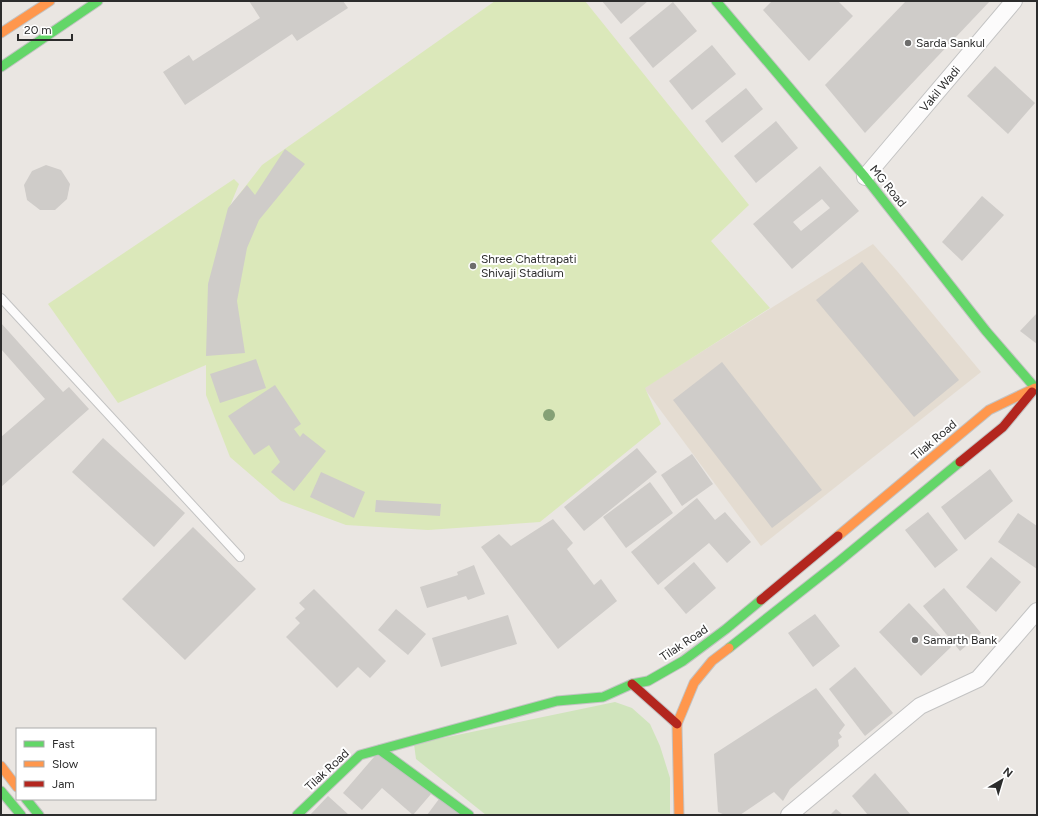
<svg xmlns="http://www.w3.org/2000/svg" width="1038" height="816" font-family="Figtree,sans-serif">
  <style>
    .education { fill: #e4dcd1 }
    .green { fill: #d0e4bc }
    .pitch { fill: #dbe8ba }
    .building { fill: #cfccc9; fill-rule: evenodd }
    .lines { fill: none; stroke-linecap: round; stroke-linejoin: round }
    .lane-casing { stroke: #c3c3c3; stroke-width: 10 }
    .street-casing { stroke: #c3c3c3; stroke-width: 18 }
    .fast-casing { stroke: #c3c3c3; stroke-width: 11 }
    .slow-casing { stroke: #c3c3c3; stroke-width: 11 }
    .jam-casing { stroke: #c3c3c3; stroke-width: 11 }
    .lane { stroke: #fcfbfb; stroke-width: 8 }
    .street { stroke: #fcfbfb; stroke-width: 16 }
    .fast { stroke: #63d668; stroke-width: 9 }
    .slow { stroke: #ff974d; stroke-width: 9 }
    .jam { stroke: #b3261e; stroke-width: 9 }
    .tree { fill: #85a176 }
    .poi-dot { fill: #6e6d6c; stroke: #fff; stroke-width: 1.5 }
    .labels { text-anchor: middle; dominant-baseline: central; stroke-width: 4; stroke-linejoin: round; paint-order: stroke }
    .poi-label { font-size: 12px; fill: #2c2c2c; stroke: #fff; text-anchor: start }
    .street-label { font-size: 12px; fill: #2c2c2c; stroke: #fff }
  </style>
  <rect width="100%" height="100%" fill="#eae6e2"/>
  <path class="education" d="M873,244L897,271L981,372L761,546L644,388Z"/>
  <path class="green" d="M615,702L632,708L650,724L660,746L670,778V815H486L416,759L414,744Z"/>
  <path class="pitch" d="M495,1H585L749,205L711,241L770,308L645,388L661,424L540,522L428,530L346,525L281,501L230,457L206,395V365L118,403L48,304L234,179L239,184L230,206L262,165Z"/>
  <g class="building">
    <path d="M249,1H343L348,8L297,41L292,34L185,105L163,72L189,55L193,61L260,18Z"/>
    <path d="M602,1H648L621,24Z"/>
    <path d="M772,1H838L853,16L809,61L763,10Z"/>
    <path d="M906,1H990L865,133L825,85Z"/>
    <path d="M673,2L697,31L653,68L629,38Z"/>
    <path d="M712,45L736,74L692,110L669,81Z"/>
    <path d="M995,66L1035,103L1008,134L967,96Z"/>
    <path d="M746,88L763,109L722,143L705,121Z"/>
    <path d="M776,121L798,148L756,183L734,156Z"/>
    <path d="M285,149L305,164L259,220L247,248L237,301L245,353L206,356L208,284L228,208L247,185L255,195Z"/>
    <path d="M46,165L61,170L70,184L67,199L55,210H40L27,200L24,185L32,171Z"/>
    <path d="M820,166L859,211L792,269L753,224ZM822,199L830,208L801,231L793,222Z"/>
    <path d="M982,196L1004,215L962,261L942,242Z"/>
    <path d="M862,262L959,380L914,417L816,300Z"/>
    <path d="M1037,313V344L1020,331Z"/>
    <path d="M1,323L63,392L69,387L89,409L1,487V437L45,399L1,349Z"/>
    <path d="M256,359L266,388L220,403L210,374Z"/>
    <path d="M722,362L822,490L772,528L673,400Z"/>
    <path d="M275,385L301,424L294,429L300,437L303,433L326,451L294,491L271,472L280,462L269,445L254,455L228,416Z"/>
    <path d="M103,438L185,513L154,547L72,472Z"/>
    <path d="M637,448L657,472L584,531L564,507Z"/>
    <path d="M692,454L713,484L682,506L661,475Z"/>
    <path d="M990,469L1013,501L965,540L941,507Z"/>
    <path d="M321,472L365,492L354,518L310,497Z"/>
    <path d="M650,482L673,513L626,548L603,517Z"/>
    <path d="M697,498L715,520L725,512L751,542L727,563L709,543L658,585L631,552Z"/>
    <path d="M376,500L441,504L440,516L375,512Z"/>
    <path d="M928,512L958,550L935,568L905,530Z"/>
    <path d="M1018,513L1037,526V569L998,542Z"/>
    <path d="M553,519L573,543L567,549L594,585L601,579L617,601L558,649L481,547L499,534L511,546Z"/>
    <path d="M193,527L256,589L185,660L122,599Z"/>
    <path d="M991,557L1021,582L996,612L966,587Z"/>
    <path d="M694,562L716,588L686,614L664,588Z"/>
    <path d="M474,565L485,594L468,600L466,596L427,608L420,587L458,575L457,572Z"/>
    <path d="M944,588L981,633L960,651L923,606Z"/>
    <path d="M314,589L386,661L370,678L358,667L337,688L286,637L300,623L295,618L305,609L299,603Z"/>
    <path d="M909,603L951,647L921,676L879,632Z"/>
    <path d="M396,609L426,634L408,655L378,630Z"/>
    <path d="M815,614L840,646L813,667L788,633Z"/>
    <path d="M508,615L517,644L441,667L432,638Z"/>
    <path d="M855,667L893,713L865,736L829,689Z"/>
    <path d="M816,688L845,725L839,733L842,737L838,740L839,746L790,789L783,801L774,792L740,815H725L718,812L714,754Z"/>
    <path d="M380,750L431,794L413,815L382,788L362,810L343,793Z"/>
    <path d="M875,773L911,815H868L852,796Z"/>
    <path d="M328,796L349,815H310Z"/>
    <path d="M439,799L461,815H427Z"/>
    <path d="M836,809L843,815H830Z"/>
  </g>
  <g class="lines">
    <g class="lane-casing">
      <path id="lane" d="M1,298L240,557"/>
    </g>
    <g class="street-casing">
      <g id="street">
        <path d="M865,177L1014,1"/>
        <path d="M789,815L920,706L978,679L1037,611"/>
      </g>
    </g>
    <g class="fast-casing">
      <g id="fast">
        <path d="M716,1L865,177L986,331L1037,390"/>
        <path d="M1,67L98,1"/>
        <path d="M1035,388L1037,387"/>
        <path d="M729,648L837,563L960,462"/>
        <path d="M380,750L469,815"/>
        <path d="M1,791L21,815"/>
        <path d="M26,799L39,815"/>
        <path d="M297,815L360,755L557,701L603,697L632,684L648,681L683,661L726,629L761,600"/>
      </g>
    </g>
    <g class="slow-casing">
      <g id="slow">
        <path d="M1,33L50,1"/>
        <path d="M838,536L989,410L1035,388"/>
        <path d="M1,766L17,787"/>
        <path d="M679,815L677,724L694,683L712,661L729,648"/>
      </g>
    </g>
    <g class="jam-casing">
      <g id="jam">
        <path d="M960,462L1003,427L1032,392"/>
        <path d="M761,600L838,536"/>
        <path d="M632,684L677,724"/>
      </g>
    </g>
    <use href="#lane" class="lane"/>
    <use href="#street" class="street"/>
    <use href="#fast" class="fast"/>
    <use href="#slow" class="slow"/>
    <use href="#jam" class="jam"/>
  </g>
  <circle class="tree" cx="549" cy="415" r="6"/>
  <g class="poi-dot">
    <circle cx="908" cy="43" r="4"/>
    <circle cx="473" cy="266" r="4"/>
    <circle cx="915" cy="640" r="4"/>
  </g>
  <g class="labels">
    <g class="poi-label">
      <text x="916" y="43">Sarda Sankul</text>
      <text x="481" y="259">Shree Chattrapati<tspan x="481" dy="14">Shivaji Stadium</tspan></text>
      <text x="923" y="640">Samarth Bank</text>
    </g>
    <g class="street-label">
      <text transform="translate(940 89) rotate(-50)">Vakil Wadi</text>
      <text transform="translate(888 186) rotate(51)">MG Road</text>
      <text transform="translate(934 440) rotate(-40)">Tilak Road</text>
      <text transform="translate(684 643) rotate(-34)">Tilak Road</text>
      <text transform="translate(327 770) rotate(-43)">Tilak Road</text>
    </g>
  </g>
  <rect width="1038" height="816" fill="none" stroke="#2c2c2c" stroke-width="4"/>
  <rect x="16" y="728" width="140" height="72" fill="#ffffff" stroke="#ababab"/>
  <rect x="24" y="741" width="20" height="6" fill="#63d668" stroke="#ababab"/>
  <text x="52" y="748" font-size="12" fill="#2c2c2c">Fast</text>
  <rect x="24" y="761" width="20" height="6" fill="#ff974d" stroke="#ababab"/>
  <text x="52" y="768" font-size="12" fill="#2c2c2c">Slow</text>
  <rect x="24" y="781" width="20" height="6" fill="#b3261e" stroke="#ababab"/>
  <text x="52" y="788" font-size="12" fill="#2c2c2c">Jam</text>
  <g transform="translate(1002 780) rotate(38)" stroke="#ffffff" stroke-width="3" paint-order="stroke">
  <path d="M0-3L7 15L0 10L-7 15Z" fill="#2c2c2c"/>
  <text y="-6" font-size="11" font-weight="bold" text-anchor="middle" fill="#2c2c2c">N</text>
  </g>
  <path d="M18 34v6h54v-6" fill="none" stroke="#2c2c2c" stroke-width="2"/>
  <text x="24" y="34" font-size="12" fill="#2c2c2c" stroke="#ffffff" stroke-width="3" paint-order="stroke">20 m</text>
</svg>
